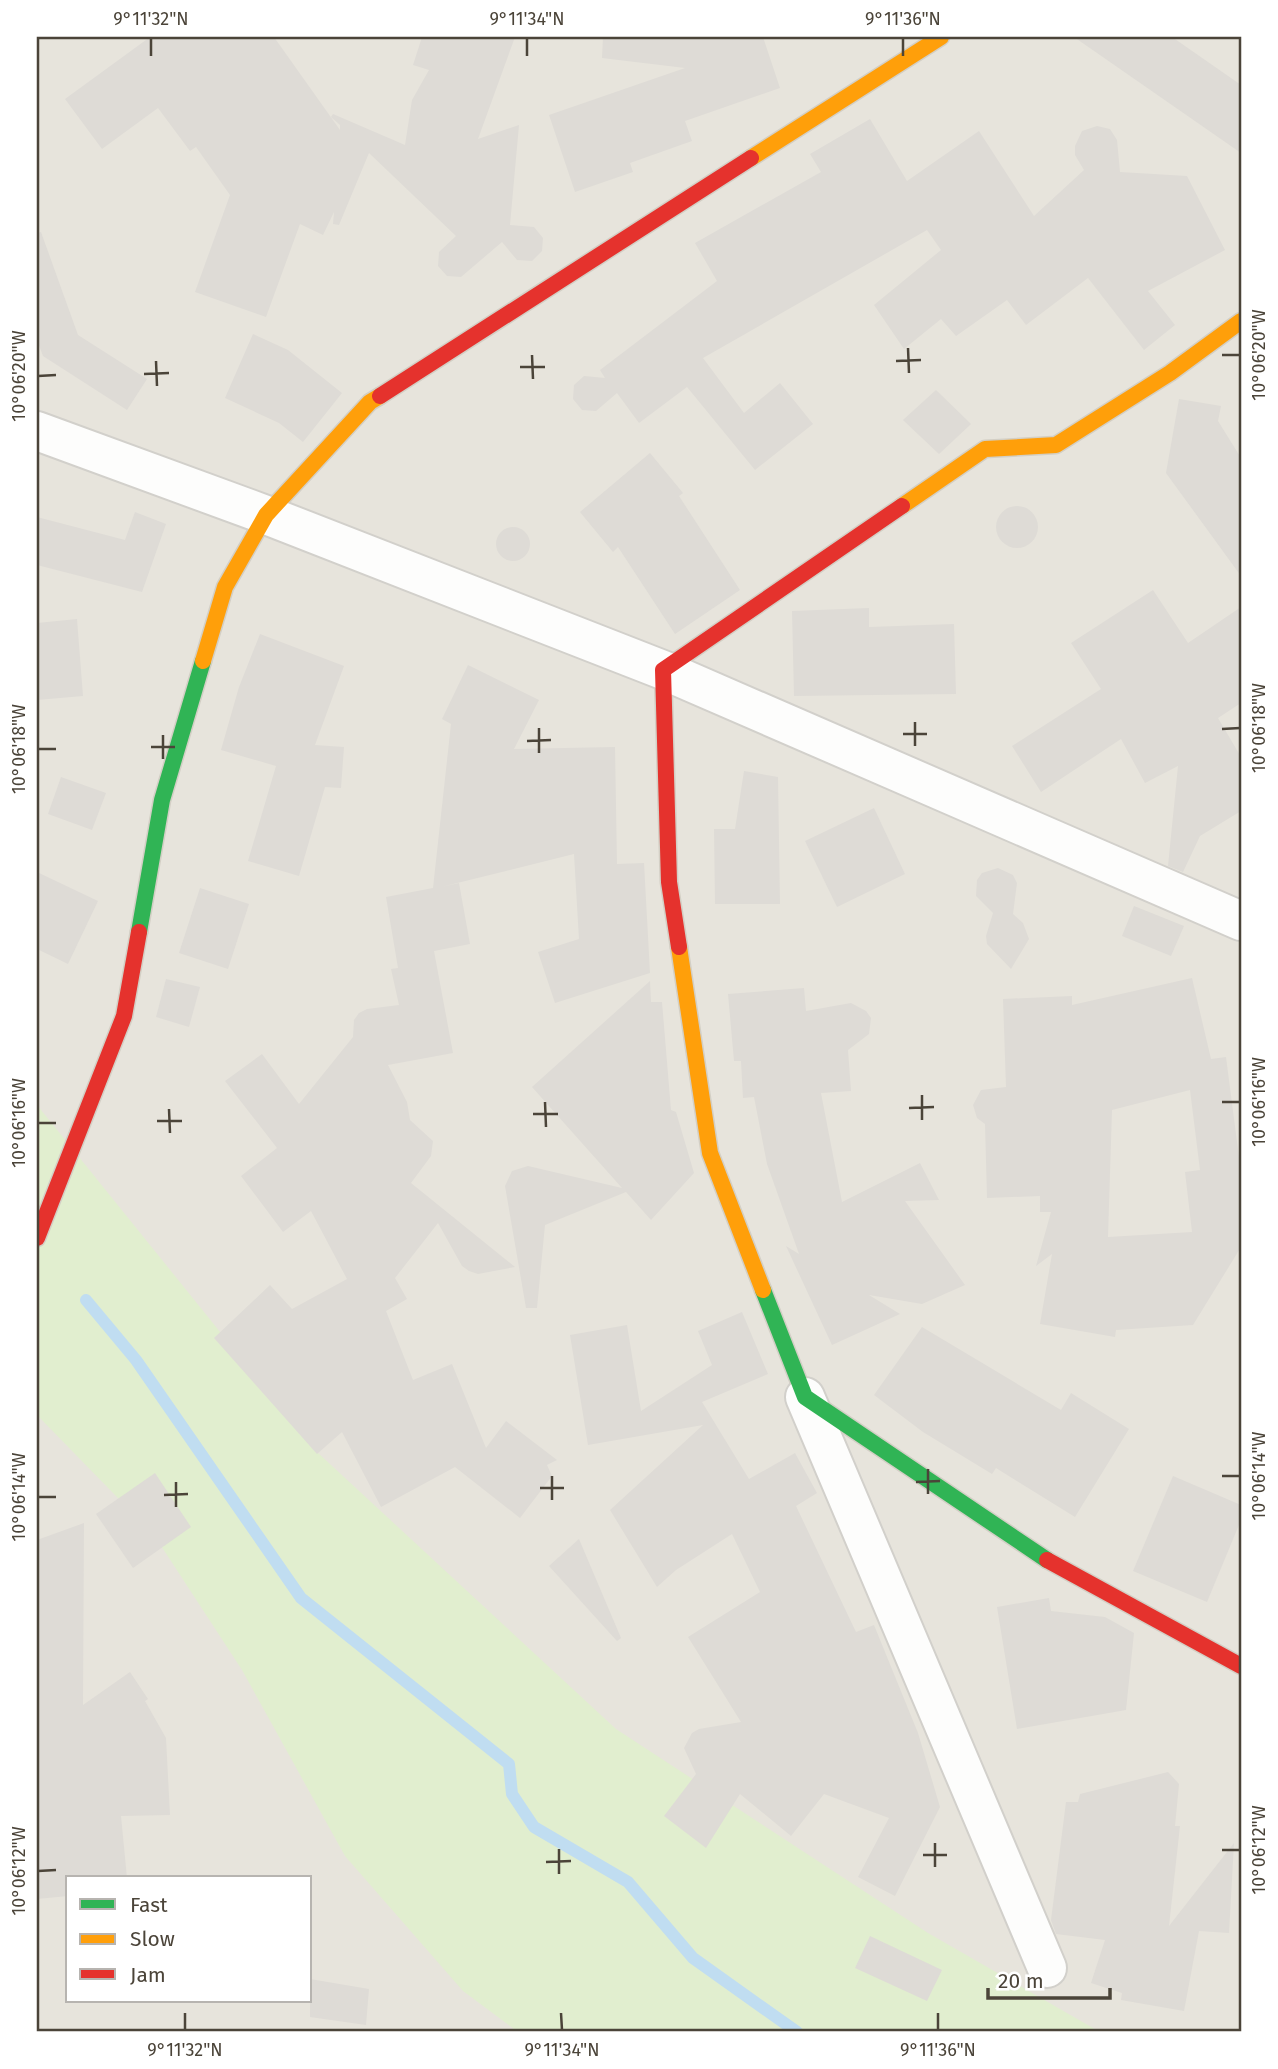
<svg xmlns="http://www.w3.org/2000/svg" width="1278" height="2069" font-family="'Fira Sans',sans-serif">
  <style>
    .residential { fill: #e7e4dc; fill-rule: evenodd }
    .green { fill: #e1eecf }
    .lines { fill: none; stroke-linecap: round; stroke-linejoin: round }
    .stream { stroke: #c0ddf1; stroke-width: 12 }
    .building { fill: #dedbd6; fill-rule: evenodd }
    .street-casing { stroke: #d2d0cb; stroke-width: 42 }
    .fast-casing { stroke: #d3cfc5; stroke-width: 19 }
    .slow-casing { stroke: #d3cfc5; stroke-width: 19 }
    .jam-casing { stroke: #d3cfc5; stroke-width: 19 }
    .street { stroke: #fdfdfc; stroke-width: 38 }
    .fast { stroke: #30b455; stroke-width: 16 }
    .slow { stroke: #ff9f0a; stroke-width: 16 }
    .jam { stroke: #e5322d; stroke-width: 16 }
    .ticks { fill: none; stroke: #4b4439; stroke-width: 2.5 }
    .neatline { fill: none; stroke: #4b4439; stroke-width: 2.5 }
    .ticks-label { font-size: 18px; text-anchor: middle; fill: #4b4439 }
  </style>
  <rect width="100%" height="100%" fill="#f4f2ee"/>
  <path class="residential" d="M37,37H1241V2032H37ZM68,1878H310V2001H68Z"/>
  <path class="green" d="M37,1105L317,1452L616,1729L928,1933L1100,2032H518L463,1991L345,1856L242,1670L154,1535L37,1415Z"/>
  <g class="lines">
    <path class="stream" d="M86,1300L136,1360L301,1598L509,1764L512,1794L534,1827L628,1882L693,1958L797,2032"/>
  </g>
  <g class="building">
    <path d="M150,37H274L340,130V125L331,117L333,114L405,145L412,100L429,70L413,65L422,37H515L478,139L519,125L510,225L534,227L543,238L542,251L532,261L517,260L502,242L461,277L447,276L438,266L439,252L456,236L369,153L339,225L333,224L334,212L323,235L300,224L266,317L195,292L230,195L196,147L190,151L158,108L102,149L65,99Z"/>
    <path d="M603,37H763L780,88L685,121L692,141L630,163L633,172L575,192L549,115L685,68L602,58Z"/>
    <path d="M1074,37H1172L1241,85V153Z"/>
    <path d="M870,119L907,181L979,131L1034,216L1084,170L1075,155V146L1082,131L1097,126L1110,129L1117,140L1120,172L1187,176L1225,250L1148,291L1175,325L1144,350L1088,278L1026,325L1007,300L956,336L941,319L904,349L874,305L941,250L927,230L703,358L744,413L780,383L813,424L755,470L687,387L639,423L617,393L596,411L582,410L573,399L574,385L584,376L605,378L600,370L717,281L695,243L821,172L810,154Z"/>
    <path d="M41,232L78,335L147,379L127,410L43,356L37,340V233Z"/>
    <path d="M253,334L288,350L342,393L303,442L279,423L225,398Z"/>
    <path d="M936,390L971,424L939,454L903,420Z"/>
    <path d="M1179,399L1221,406L1218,421L1241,458V576L1166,473Z"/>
    <path d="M650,453L683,493L679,496L740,590L675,634L618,547L613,552L580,512Z"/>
    <circle cx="1017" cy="527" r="21"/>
    <path d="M135,512L166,524L142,592L37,565V517L125,540Z"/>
    <circle cx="513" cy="544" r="17"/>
    <path d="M1153,590L1188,643L1241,607V703L1218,718L1241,757V811L1200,836L1183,872L1168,866L1178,766L1145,783L1121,739L1041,792L1012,746L1101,689L1071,643Z"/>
    <path d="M869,608V627L954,624L956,694L794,696L792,611Z"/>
    <path d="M77,619L83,696L37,700V623Z"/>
    <path d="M260,634L344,666L315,745L344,747L341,788L325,787L299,876L248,861L276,766L221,750L239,687Z"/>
    <path d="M468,665L539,700L514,749L615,747L617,864L644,863L650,973L555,1003L538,952L579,939L574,854L441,887L459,883L470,944L434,951L453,1053L388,1065L407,1102L410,1120L433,1141L431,1156L411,1183L515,1267L478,1274L469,1271L462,1266L438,1223L395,1278L407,1299L386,1311L413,1380L452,1364L486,1448L506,1421L557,1460L547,1465L552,1476L520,1518L455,1467L381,1507L342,1432L317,1454L214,1338L270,1285L292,1309L347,1279L311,1211L283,1232L241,1176L277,1148L225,1081L262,1054L299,1104L353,1037L354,1020L359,1013L367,1009L399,1005L391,969L398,968L386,897L433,888L451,724L442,719Z"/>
    <path d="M744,771L778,777L780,904H715L714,829H735Z"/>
    <path d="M61,777L106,793L92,830L48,814Z"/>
    <path d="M874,808L905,874L837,907L805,841Z"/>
    <path d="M998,868L1013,875L1017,883L1013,914L1023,923L1029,939L1011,969L987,944L986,936L993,913L976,896L977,880L982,873Z"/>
    <path d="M37,872L98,901L68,964L37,949Z"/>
    <path d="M200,888L249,904L228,969L179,953Z"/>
    <path d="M1134,906L1184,926L1171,956L1122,936Z"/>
    <path d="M1192,978L1211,1059L1226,1057L1241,1173V1247L1193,1325L1116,1330L1115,1337L1040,1324L1052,1254L1036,1266L1051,1212H1040V1196L987,1198L985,1124L977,1118L973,1105L981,1090L1006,1087L1003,999L1072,996V1005ZM1190,1090L1200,1170L1185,1172L1192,1232L1108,1237L1112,1110Z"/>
    <path d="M166,979L200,987L189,1027L156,1017Z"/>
    <path d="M650,981L651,1002H662L671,1110L676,1112L694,1173L651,1220L626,1192L545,1225L537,1308H526L505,1186L512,1171L528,1166L622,1188L532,1087Z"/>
    <path d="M804,988L806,1011L851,1003L866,1011L871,1018L869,1034L848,1050L851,1091L821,1093L842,1202L920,1163L939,1200L905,1201L965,1285L922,1304L869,1295L900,1314L832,1345L786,1246L799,1254L767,1164L754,1097L743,1098L741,1061H734L728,994Z"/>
    <path d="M742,1312L768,1374L702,1402L749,1479L795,1453L817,1493L796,1506L856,1632L874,1625L918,1733L940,1807L895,1896L858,1877L889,1818L824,1794L791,1836L740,1794L706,1848L664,1816L696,1774L684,1748L692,1733L699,1729L741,1722L688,1637L760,1592L732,1534L676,1570L657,1587L610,1510L703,1425L588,1445L570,1335L627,1325L641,1411L712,1365L698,1331Z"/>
    <path d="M922,1327L1061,1410L1071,1393L1129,1429L1075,1517L996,1468L992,1474L923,1432L874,1395Z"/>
    <path d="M155,1473L191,1527L133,1568L96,1514Z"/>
    <path d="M1173,1476L1241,1505V1520L1207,1602L1133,1571Z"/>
    <path d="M84,1523L83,1705L130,1672L148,1699L145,1701L166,1738L170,1815L121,1816L127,1878H68V1896L37,1899V1540Z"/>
    <path d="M579,1539L621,1638L617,1641L549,1566Z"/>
    <path d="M1049,1598L1051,1611L1105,1617L1134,1633L1126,1710L1017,1729L997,1607Z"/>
    <path d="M1168,1772L1179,1784L1175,1826H1180L1169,1926L1234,1843L1229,1933L1199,1931L1184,2011L1121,2000L1122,1993L1091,1983L1105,1940L1056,1934L1051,1920L1066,1802H1078L1080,1794Z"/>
    <path d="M870,1936L942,1970L927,2001L855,1968Z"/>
    <path d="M310,1979L369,1989L366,2025L310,2017Z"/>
  </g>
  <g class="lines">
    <g class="street-casing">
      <g id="street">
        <path d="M37,431L266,515L663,670L1241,921"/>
        <path d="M805,1397L1047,1968"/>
      </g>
    </g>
    <g class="fast-casing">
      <g id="fast">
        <path d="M139,932L162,800L203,661"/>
        <path d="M763,1290L805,1397L1047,1560"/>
      </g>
    </g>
    <g class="slow-casing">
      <g id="slow">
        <path d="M751,158L941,37"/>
        <path d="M902,506L985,449L1056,445L1170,373L1241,321"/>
        <path d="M203,661L225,587L266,515L370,402L380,396"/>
        <path d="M679,947L710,1153L763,1290"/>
      </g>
    </g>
    <g class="jam-casing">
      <g id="jam">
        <path d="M380,396L751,158"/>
        <path d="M679,947L669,882L663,670L902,506"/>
        <path d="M37,1238L124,1016L139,932"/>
        <path d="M1047,1560L1241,1666"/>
      </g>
    </g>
    <use href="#street" class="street"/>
    <use href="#fast" class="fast"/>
    <use href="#slow" class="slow"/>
    <use href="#jam" class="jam"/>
  </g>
  <path class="ticks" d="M151,38V56M527,38V56M903,38V56M908,348L909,373M532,355L533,379M1222,355H1240M156,361L157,386M896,361L921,360M520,367H545M144,374L169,373M38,376L56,375M915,722V746M539,728V753M1222,729L1240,728M903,734H927M163,735V759M527,741L551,740M151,747H175M38,749H56M922,1095V1120M545,1102L546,1127M1222,1102H1240M909,1108L934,1107M169,1109L170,1133M533,1114H558M157,1121H182M38,1123H56M928,1469V1494M552,1476V1500M1222,1476H1240M176,1482V1507M916,1482L940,1481M540,1488H564M164,1495L188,1494M38,1497H56M935,1843V1867M559,1849V1874M1222,1850H1240M923,1855H947M546,1862L571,1861M38,1871L56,1870M185,2013V2030M561,2013L562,2030M938,2013V2030"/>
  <rect width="1278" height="2069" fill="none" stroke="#ffffff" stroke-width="77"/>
  <rect x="66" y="1876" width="245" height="126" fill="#ffffff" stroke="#b7b4b0" stroke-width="2"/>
  <rect x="80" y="1899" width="35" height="10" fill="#30b455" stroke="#b7b4b0" stroke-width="2"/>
  <text x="130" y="1912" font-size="21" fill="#4b4439">Fast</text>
  <rect x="80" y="1934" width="35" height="10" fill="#ff9f0a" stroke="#b7b4b0" stroke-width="2"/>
  <text x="130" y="1946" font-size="21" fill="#4b4439">Slow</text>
  <rect x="80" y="1969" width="35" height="10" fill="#e5322d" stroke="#b7b4b0" stroke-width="2"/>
  <text x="130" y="1982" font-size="21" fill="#4b4439">Jam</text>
  <path d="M988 1988v10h122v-10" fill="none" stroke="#4b4439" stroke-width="3.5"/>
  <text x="998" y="1988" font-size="21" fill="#4b4439" stroke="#ffffff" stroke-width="5" paint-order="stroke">20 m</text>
  <rect x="38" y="38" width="1202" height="1992" class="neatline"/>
  <g class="ticks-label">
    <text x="151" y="25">9°11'32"N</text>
    <text x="527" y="25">9°11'34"N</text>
    <text x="903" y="25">9°11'36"N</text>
    <text transform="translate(1259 355) rotate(-90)" y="6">10°06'20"W</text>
    <text transform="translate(19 376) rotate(-90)" y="6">10°06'20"W</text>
    <text transform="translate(1259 728) rotate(-90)" y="6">10°06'18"W</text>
    <text transform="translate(19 749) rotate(-90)" y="6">10°06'18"W</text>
    <text transform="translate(1259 1102) rotate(-90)" y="6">10°06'16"W</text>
    <text transform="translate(19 1123) rotate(-90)" y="6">10°06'16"W</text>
    <text transform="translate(1259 1476) rotate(-90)" y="6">10°06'14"W</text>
    <text transform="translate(19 1497) rotate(-90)" y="6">10°06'14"W</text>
    <text transform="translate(1259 1850) rotate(-90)" y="6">10°06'12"W</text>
    <text transform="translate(19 1871) rotate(-90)" y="6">10°06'12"W</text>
    <text x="185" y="2056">9°11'32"N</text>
    <text x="562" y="2056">9°11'34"N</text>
    <text x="938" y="2056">9°11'36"N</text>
  </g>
</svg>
